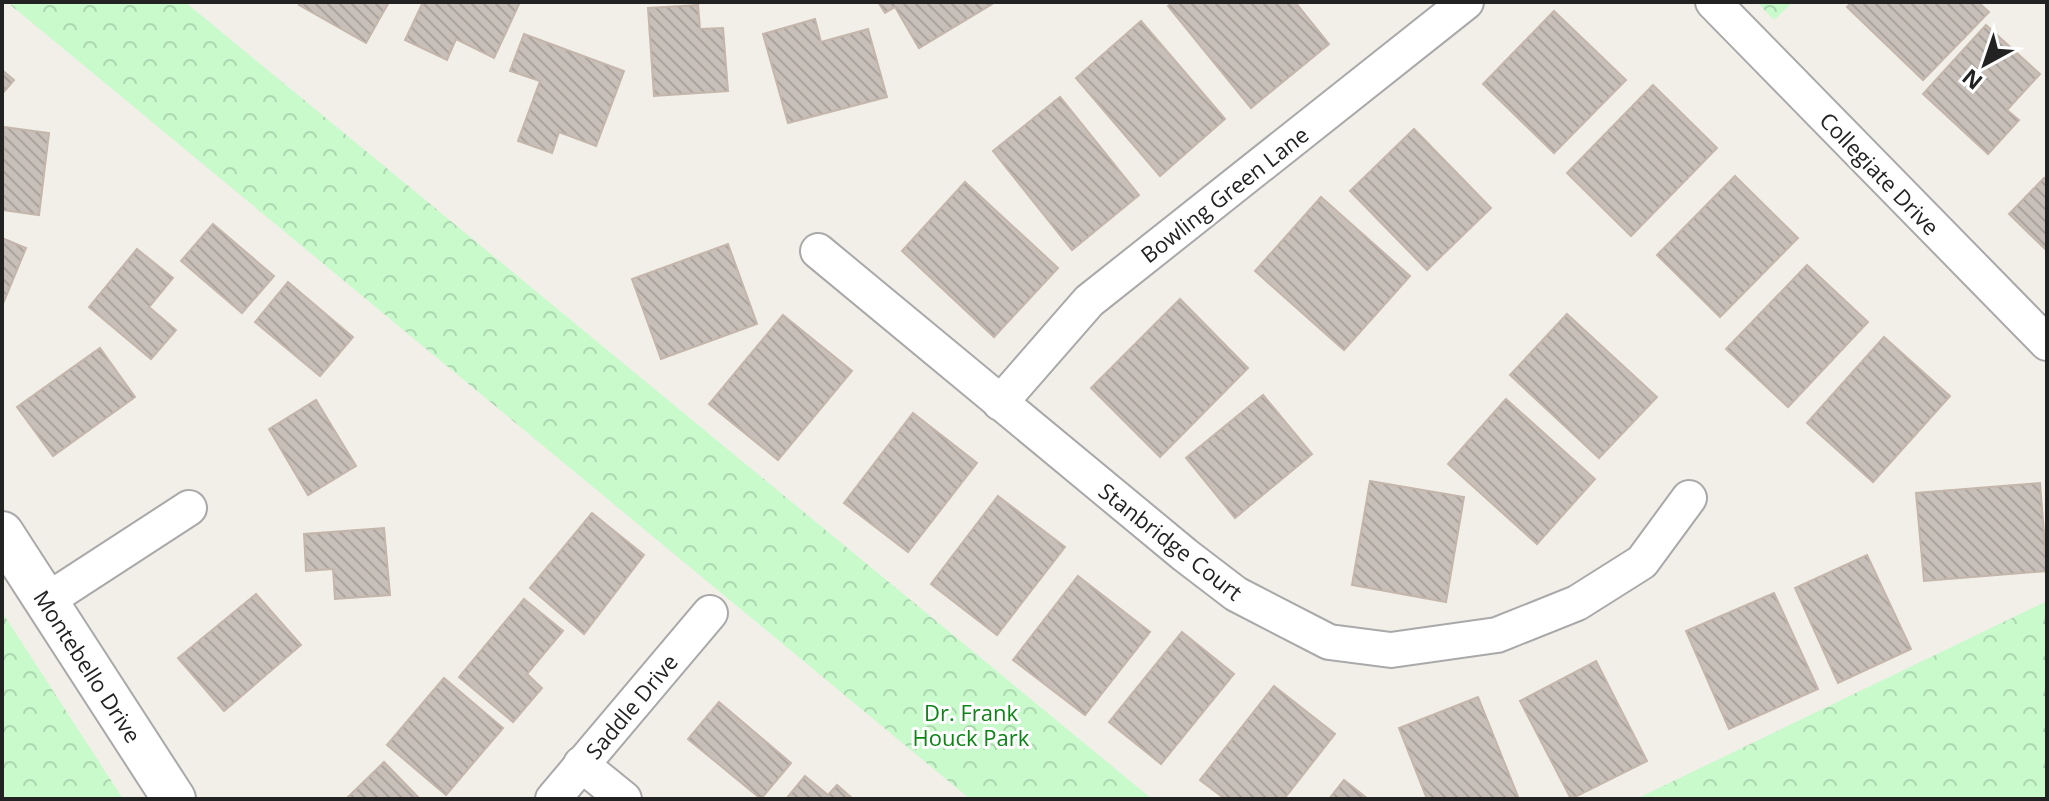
<svg xmlns="http://www.w3.org/2000/svg" width="2049" height="801" font-family="'Open Sans',sans-serif">
  <style>
    .park { fill: url(#park-crowns) }
    .building { fill: url(#building-back-hatch); stroke: #c4b6ab; stroke-width: 2 }
    .lines { fill: none; stroke-linecap: round; stroke-linejoin: round }
    .minor-casing { stroke: #a9a9a9; stroke-width: 38 }
    .tertiary-casing { stroke: #a9a9a9; stroke-width: 46 }
    .minor { stroke: #fff; stroke-width: 34 }
    .tertiary { stroke: #fff; stroke-width: 42 }
    .labels { text-anchor: middle; dominant-baseline: central; stroke-width: 6; stroke-linejoin: round; paint-order: stroke }
    .street-label { font-size: 22px; fill: #222; stroke: #fff }
    .park-label { font-size: 22px; fill: #0c8416; stroke: #fff }
  </style>
  <defs>
    <pattern id="park-crowns" width="20" height="18" patternUnits="userSpaceOnUse" patternTransform="scale(2)"><rect width="20" height="18" fill="#c8facc"/><path d="M2 6a3 3 0 1 1 6 0M12 15a3 3 0 1 1 6 0" fill="none" stroke="#acd6af"/></pattern>
    <pattern id="building-back-hatch" width="6" height="6" patternUnits="userSpaceOnUse" patternTransform="scale(2)"><rect width="6" height="6" fill="#c7bfb8"/><path d="M-1 5l2 2M0 0l6 6M5-1l2 2" fill="none" stroke="#aba49e"/></pattern>
  </defs>
  <rect width="100%" height="100%" fill="#f2efe9"/>
  <g class="park">
    <path d="M7,2H185L1152,799H970Z"/>
    <path d="M1757,2H1793L1774,20Z"/>
    <path d="M2047,601V799H1636Z"/>
    <path d="M2,612L123,799H2Z"/>
  </g>
  <g class="building">
    <path d="M301,2H389L366,43L299,5Z"/>
    <path d="M423,2H520L494,58L456,39L447,60L405,40Z"/>
    <path d="M878,2H991L992,4L919,48L895,7L885,13Z"/>
    <path d="M1172,2H1295L1329,44L1251,108L1168,6Z"/>
    <path d="M1852,2H1978L1989,12L1923,80L1847,7Z"/>
    <path d="M698,5L700,29L723,28L728,91L654,96L648,8Z"/>
    <path d="M1554,11L1626,80L1554,153L1483,84Z"/>
    <path d="M815,19L821,42L868,29L887,97L788,123L763,34Z"/>
    <path d="M1141,21L1225,119L1160,176L1076,78Z"/>
    <path d="M1986,25L2040,74L2007,110L2019,120L1988,154L1923,94Z"/>
    <path d="M524,34L624,71L596,146L559,132L552,153L518,141L540,81L510,71Z"/>
    <path d="M2,70L14,80L2,94Z"/>
    <path d="M1653,85L1717,148L1631,236L1567,173Z"/>
    <path d="M1060,97L1139,195L1072,250L993,151Z"/>
    <path d="M4,127L49,133L39,215L2,210Z"/>
    <path d="M1414,129L1491,208L1427,270L1350,191Z"/>
    <path d="M1735,176L1798,238L1720,317L1657,255Z"/>
    <path d="M2044,178L2047,181V251L2009,214Z"/>
    <path d="M965,182L1058,268L994,337L902,251Z"/>
    <path d="M1321,197L1410,276L1344,350L1255,271Z"/>
    <path d="M213,224L274,276L242,313L181,261Z"/>
    <path d="M2,238L26,248L2,306Z"/>
    <path d="M728,244L757,324L661,359L632,279Z"/>
    <path d="M137,249L173,278L149,307L176,330L151,359L89,307Z"/>
    <path d="M1807,265L1868,322L1788,407L1726,349Z"/>
    <path d="M288,282L353,337L320,376L255,322Z"/>
    <path d="M1180,299L1248,368L1160,457L1091,388Z"/>
    <path d="M1567,314L1657,397L1599,458L1510,375Z"/>
    <path d="M783,315L852,371L778,460L709,404Z"/>
    <path d="M1884,337L1950,396L1873,482L1807,423Z"/>
    <path d="M100,348L135,397L53,456L17,407Z"/>
    <path d="M1263,395L1312,454L1235,518L1186,458Z"/>
    <path d="M1506,399L1595,479L1537,544L1448,464Z"/>
    <path d="M316,400L356,466L308,495L269,429Z"/>
    <path d="M913,413L977,463L908,552L844,503Z"/>
    <path d="M1370,481L1464,497L1446,602L1352,585Z"/>
    <path d="M2040,483L2047,571L1924,581L1916,493Z"/>
    <path d="M998,496L1065,547L997,635L931,584Z"/>
    <path d="M592,513L644,555L584,634L530,588Z"/>
    <path d="M384,528L390,595L335,599L333,569L306,571L304,534Z"/>
    <path d="M1867,555L1911,649L1838,683L1795,588Z"/>
    <path d="M1078,576L1150,632L1085,715L1013,660Z"/>
    <path d="M1774,593L1818,689L1729,729L1686,631Z"/>
    <path d="M256,594L301,645L224,711L178,658Z"/>
    <path d="M524,599L563,631L527,674L542,688L513,722L459,677Z"/>
    <path d="M1182,632L1234,674L1161,764L1109,722Z"/>
    <path d="M1596,661L1647,761L1571,799L1520,701Z"/>
    <path d="M444,678L503,728L446,795L387,745Z"/>
    <path d="M1274,686L1335,734L1284,799H1225L1200,780Z"/>
    <path d="M1478,697L1519,799H1427L1399,728Z"/>
    <path d="M719,702L791,763L761,799L688,739Z"/>
    <path d="M384,762L420,799H346Z"/>
    <path d="M805,776L828,795L837,785L853,799H786Z"/>
    <path d="M1344,780L1368,799H1329Z"/>
  </g>
  <g class="lines">
    <g class="minor-casing">
      <g id="minor">
        <path d="M1713,2L2047,343"/>
        <path d="M818,251L1185,555L1236,594L1329,642L1391,650L1497,635L1577,603L1642,562L1689,498"/>
        <path d="M1000,403L1089,301L1466,2"/>
        <path d="M46,601L189,508"/>
        <path d="M581,764L624,799"/>
        <path d="M553,799L710,613"/>
      </g>
    </g>
    <g class="tertiary-casing">
      <path id="tertiary" d="M2,533L174,799"/>
    </g>
    <use href="#minor" class="minor"/>
    <use href="#tertiary" class="tertiary"/>
  </g>
  <g class="labels">
    <g class="street-label">
      <text transform="translate(1880 173) rotate(46)">Collegiate Drive</text>
      <text transform="translate(1224 194) rotate(-38)">Bowling Green Lane</text>
      <text transform="translate(1171 541) rotate(38)">Stanbridge Court</text>
      <text transform="translate(88 666) rotate(57)">Montebello Drive</text>
      <text transform="translate(631 706) rotate(-50)">Saddle Drive</text>
    </g>
    <g class="park-label">
      <text x="971" y="712">Dr. Frank<tspan x="971" dy="25">Houck Park</tspan></text>
    </g>
  </g>
  <rect width="2049" height="801" fill="none" stroke="#222222" stroke-width="8"/>
  <g transform="translate(1985 64) rotate(220)" stroke="#ffffff" stroke-width="6" paint-order="stroke">
  <path d="M0-6L14 30L0 20L-14 30Z" fill="#222222"/>
  <text y="-12" font-size="22" font-weight="bold" text-anchor="middle" fill="#222222">N</text>
  </g>
</svg>
